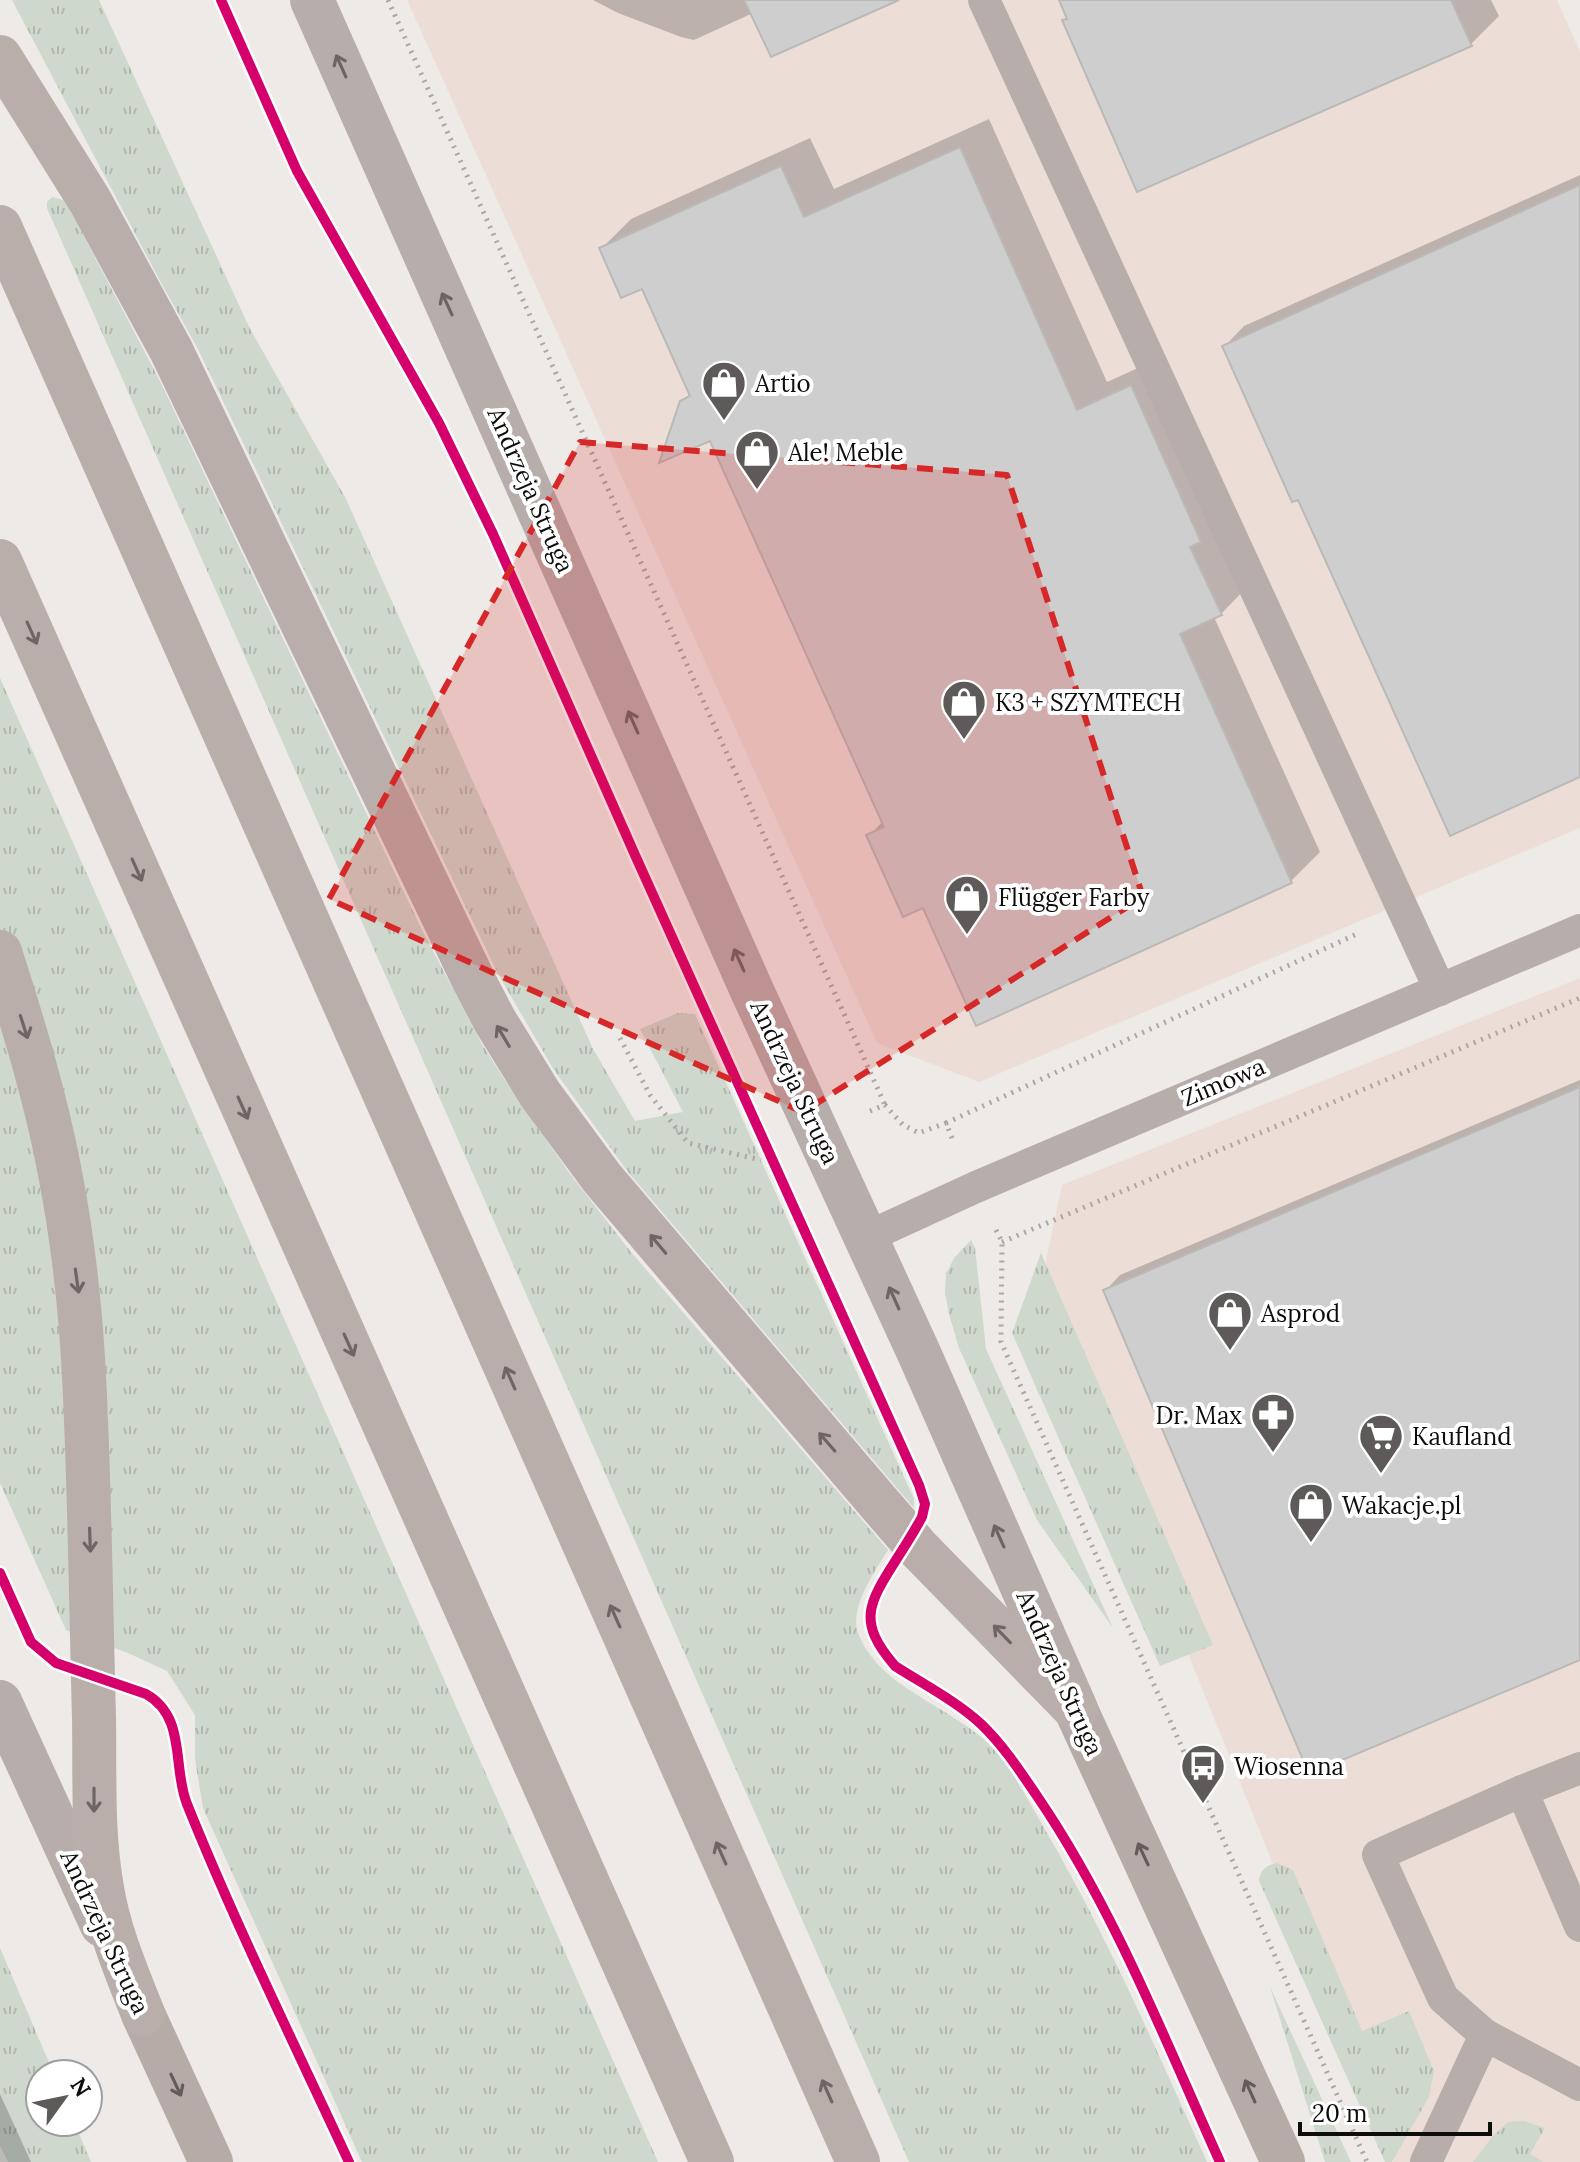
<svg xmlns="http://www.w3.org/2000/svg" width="1580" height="2162" font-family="Lora,serif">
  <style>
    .commercial { fill: #ecded7 }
    .grass { fill: url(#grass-tufts) }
    .shadow { fill: #0003 }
    .building { fill: #cfcece; stroke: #bab9b8; stroke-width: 2 }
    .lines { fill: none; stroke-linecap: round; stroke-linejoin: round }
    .path { stroke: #ada7a4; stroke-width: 5; stroke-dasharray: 2 6; stroke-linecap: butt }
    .lane { stroke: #b7adaa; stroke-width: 32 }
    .street { stroke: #b7adaa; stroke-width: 44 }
    .secondary { stroke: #b7aba7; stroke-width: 44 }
    .primary { stroke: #baaeab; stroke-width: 44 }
    .cycleway-casing { stroke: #fff; stroke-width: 15 }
    .cycleway { stroke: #d6006c; stroke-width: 10 }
    .oneway { stroke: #6b6563 }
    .oneway2 { stroke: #6d6663 }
    .oneway3 { stroke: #635c5a }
    .marked { fill: #d62828; fill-opacity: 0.2; stroke: #d62828; stroke-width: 6; stroke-dasharray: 16 10; stroke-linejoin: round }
    .labels { text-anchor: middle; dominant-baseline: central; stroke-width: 8; stroke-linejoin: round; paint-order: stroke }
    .poi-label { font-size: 24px; fill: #0f0d0c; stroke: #fff; text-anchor: start }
    .street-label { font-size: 24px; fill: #0f0d0c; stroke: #fff }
  </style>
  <defs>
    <pattern id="grass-tufts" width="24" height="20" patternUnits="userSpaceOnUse" patternTransform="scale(2)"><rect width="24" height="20" fill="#ced8cc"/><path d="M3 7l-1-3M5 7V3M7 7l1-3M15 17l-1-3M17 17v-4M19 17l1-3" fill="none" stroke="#b0b8ae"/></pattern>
  </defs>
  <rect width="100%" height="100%" fill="#edeae7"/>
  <g class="commercial">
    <path d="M407,0H1557L1580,52V828L979,1082L877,1043Z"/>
    <path d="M1580,978V2162H1394L1040,1289L1062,1185Z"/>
  </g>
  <g class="grass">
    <path d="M12,0H99L249,327L346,499L593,1049L635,1121L683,1112L640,1029L678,1013L695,1014L914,1499V1508L628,1172L554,1070L498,974L197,347L159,279Z"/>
    <path d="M52,197L63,200L70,210L160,381L422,930L482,1044L506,1082L570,1174L631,1252L888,1550C875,1571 849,1608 858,1633C881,1694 965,1708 1003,1760C1024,1790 1041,1823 1059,1854C1115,1954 1160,2058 1207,2162H909L47,208V202Z"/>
    <path d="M0,678L658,2162H362L203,1808L195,1759V1715L167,1671L128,1653L66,1630L0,1483Z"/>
    <path d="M971,1240L975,1248L986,1349L1113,1628L1037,1520L959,1348L949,1314L945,1293L946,1274L954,1258Z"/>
    <path d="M1041,1253L1213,1645L1160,1666L1012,1333Z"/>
    <path d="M1277,1863L1293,1870L1362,2031L1409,2011L1434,2071L1429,2097L1392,2162H1385L1259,1881C1260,1870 1267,1865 1277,1863Z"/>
    <path d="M0,1948L54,2074H40V2122H74L91,2162H8L0,2146Z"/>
    <path d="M1270,1987L1351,2162H1325Z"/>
    <path d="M1524,2121L1545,2128L1530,2154L1544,2162H1473L1492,2137L1508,2122Z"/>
  </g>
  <g class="shadow">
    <path d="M593,0H852L753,13L694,40L681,37L618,13Z"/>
    <path d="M1061,0H1491L1499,16L1471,44L1064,21L1068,17Z"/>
    <path d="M989,119L1107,382L1160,358L1250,584L1221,614L1214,617L1320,852L1291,881L924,906L869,836L883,821L711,438L682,402L691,393L643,286L601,249L631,219L810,138L834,189Z"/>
    <path d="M1580,175V775L1299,498L1224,347L1244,326Z"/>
    <path d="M1580,1080V1658L1106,1290L1120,1275Z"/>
    <path d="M0,2094L31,2162H0Z"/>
  </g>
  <g class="building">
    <path d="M744,0H899L771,57Z"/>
    <path d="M1059,0H1451L1472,46L1137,192L1062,20L1067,19Z"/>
    <path d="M960,147L1077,410L1131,385L1201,542L1190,547L1222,615L1180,634L1292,883L976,1026L923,908L903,917L866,835L884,827L710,441L659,463L680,401L690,396L642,289L621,298L599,248L781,166L804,217Z"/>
    <path d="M1580,185V777L1450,836L1298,500L1292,502L1222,346Z"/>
    <path d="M1580,1087V1660L1309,1774L1103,1290Z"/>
  </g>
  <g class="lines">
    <g class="path">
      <path d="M388,0L885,1105"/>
      <path d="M620,1038L650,1095L688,1143L761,1160"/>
      <path d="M870,1111L885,1105L903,1125L919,1133L946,1123L954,1143"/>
      <path d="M946,1123L1359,933"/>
      <path d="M996,1230L1002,1242L1001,1342L1367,2162"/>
      <path d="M1002,1242L1580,998"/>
    </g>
    <g class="lane">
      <path d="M984,0L1440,990"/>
      <path d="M867,1237L976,1187L1580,930"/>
      <path d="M1522,1791L1580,1768"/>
      <path d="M1580,1926L1522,1791L1378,1855L1443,1998L1485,2035L1580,2085"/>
      <path d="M1426,2162L1485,2035"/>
    </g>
    <g class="street">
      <path d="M312,0L753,993L918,1351L1075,1707"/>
      <path d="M0,1702L102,1925"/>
    </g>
    <g class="secondary">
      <path d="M1076,1710L1283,2162"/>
      <path d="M143,2014L211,2162"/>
    </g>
    <g class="primary">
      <path d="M0,57L90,201L171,350L473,979L495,1021L540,1094L602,1178L878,1502L917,1547L1076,1710"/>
      <path d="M0,227L858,2162"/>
      <path d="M0,561L712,2162"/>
      <path d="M0,952C23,1024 45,1095 59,1168C74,1244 82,1320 85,1397C90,1504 91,1611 94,1718C95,1775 92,1832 102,1888C109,1932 127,1973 143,2014"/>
    </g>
    <g class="cycleway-casing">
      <g id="cycleway">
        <path d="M221,0L297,171L439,423L493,534L635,855L919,1485L925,1504L922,1517C914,1532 905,1546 896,1560C868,1604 857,1622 895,1666C923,1684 956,1701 981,1724C1003,1745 1020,1771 1037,1796C1114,1909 1164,2038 1220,2162"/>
        <path d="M0,1573L31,1642L56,1663L146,1694C187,1717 172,1767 187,1804C236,1926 294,2043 349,2162"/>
      </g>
    </g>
    <use href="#cycleway" class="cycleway"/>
  </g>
  <defs><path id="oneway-shaft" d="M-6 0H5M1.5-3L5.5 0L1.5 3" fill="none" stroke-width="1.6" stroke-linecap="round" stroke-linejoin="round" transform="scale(2)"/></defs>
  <g class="oneway">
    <use href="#oneway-shaft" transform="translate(341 66) rotate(-114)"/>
    <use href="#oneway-shaft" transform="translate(447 304) rotate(-115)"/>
    <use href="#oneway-shaft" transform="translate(633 722) rotate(-114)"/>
    <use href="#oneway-shaft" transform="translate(739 960) rotate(-114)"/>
    <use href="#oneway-shaft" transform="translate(894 1298) rotate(-114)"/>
    <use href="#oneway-shaft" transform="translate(999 1536) rotate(-114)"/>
  </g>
  <g class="oneway2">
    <use href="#oneway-shaft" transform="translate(32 633) rotate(66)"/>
    <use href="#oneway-shaft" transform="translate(137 870) rotate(66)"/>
    <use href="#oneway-shaft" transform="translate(24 1027) rotate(72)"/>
    <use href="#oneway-shaft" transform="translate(503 1036) rotate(-121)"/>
    <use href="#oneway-shaft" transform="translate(243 1108) rotate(66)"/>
    <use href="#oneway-shaft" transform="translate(658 1244) rotate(-130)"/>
    <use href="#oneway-shaft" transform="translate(77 1281) rotate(82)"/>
    <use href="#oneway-shaft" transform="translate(349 1345) rotate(66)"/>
    <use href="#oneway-shaft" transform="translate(510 1378) rotate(-114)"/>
    <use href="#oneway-shaft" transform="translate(827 1442) rotate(-131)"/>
    <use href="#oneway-shaft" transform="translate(90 1540) rotate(88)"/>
    <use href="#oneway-shaft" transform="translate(615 1616) rotate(-114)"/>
    <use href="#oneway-shaft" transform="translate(1002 1634) rotate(-134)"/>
    <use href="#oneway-shaft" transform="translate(94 1800) rotate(90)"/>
    <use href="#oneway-shaft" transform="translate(721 1853) rotate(-114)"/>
    <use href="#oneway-shaft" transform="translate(827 2091) rotate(-114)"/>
  </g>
  <g class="oneway3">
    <use href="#oneway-shaft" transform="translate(1143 1854) rotate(-115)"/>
    <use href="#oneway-shaft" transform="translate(176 2085) rotate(65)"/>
    <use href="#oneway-shaft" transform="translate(1250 2091) rotate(-114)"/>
  </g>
  <path class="marked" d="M580,442L1007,475L1143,897L803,1112L329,899Z"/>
  <defs>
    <g id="shop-pin" transform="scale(2.3)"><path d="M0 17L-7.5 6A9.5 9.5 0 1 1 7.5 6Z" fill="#5d5a59" stroke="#fff"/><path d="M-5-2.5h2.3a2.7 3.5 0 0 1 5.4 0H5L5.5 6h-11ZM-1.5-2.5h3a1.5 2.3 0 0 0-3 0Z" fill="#fff"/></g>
    <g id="pharmacy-pin" transform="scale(2.3)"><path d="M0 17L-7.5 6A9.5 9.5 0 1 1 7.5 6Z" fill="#5d5a59" stroke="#fff"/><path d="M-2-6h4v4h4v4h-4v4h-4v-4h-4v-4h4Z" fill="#fff"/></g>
    <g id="supermarket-pin" transform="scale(2.3)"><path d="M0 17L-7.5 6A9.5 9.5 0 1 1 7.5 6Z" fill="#5d5a59" stroke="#fff"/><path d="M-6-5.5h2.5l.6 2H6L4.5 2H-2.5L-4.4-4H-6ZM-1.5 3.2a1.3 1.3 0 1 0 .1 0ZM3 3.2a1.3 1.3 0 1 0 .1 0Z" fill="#fff"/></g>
    <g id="bus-pin" transform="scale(2.3)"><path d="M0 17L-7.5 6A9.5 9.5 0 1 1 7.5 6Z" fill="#5d5a59" stroke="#fff"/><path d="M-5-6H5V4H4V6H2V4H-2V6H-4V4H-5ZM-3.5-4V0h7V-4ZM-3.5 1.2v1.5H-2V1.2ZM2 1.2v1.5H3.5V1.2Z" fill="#fff"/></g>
  </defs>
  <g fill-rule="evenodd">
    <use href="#shop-pin" x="724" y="383"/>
    <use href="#shop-pin" x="757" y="452"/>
    <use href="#shop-pin" x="964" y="702"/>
    <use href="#shop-pin" x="967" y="897"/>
    <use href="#shop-pin" x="1230" y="1313"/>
    <use href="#pharmacy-pin" x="1273" y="1415"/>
    <use href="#supermarket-pin" x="1381" y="1436"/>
    <use href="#shop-pin" x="1311" y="1505"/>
    <use href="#bus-pin" x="1203" y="1766"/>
  </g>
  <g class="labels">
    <g class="poi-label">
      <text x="755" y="383">Artio</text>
      <text x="788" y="452">Ale! Meble</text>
      <text x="995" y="702">K3 + SZYMTECH</text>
      <text x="998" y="897">Flügger Farby</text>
      <text x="1261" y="1313">Asprod</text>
      <text x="1242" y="1415" text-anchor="end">Dr. Max</text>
      <text x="1412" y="1436">Kaufland</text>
      <text x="1342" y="1505">Wakacje.pl</text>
      <text x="1234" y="1766">Wiosenna</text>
    </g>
    <g class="street-label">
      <text transform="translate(531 490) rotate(66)">Andrzeja Struga</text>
      <text transform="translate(795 1082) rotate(65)">Andrzeja Struga</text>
      <text transform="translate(1223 1082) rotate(-23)">Zimowa</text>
      <text transform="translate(1060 1673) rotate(66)">Andrzeja Struga</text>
      <text transform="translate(105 1932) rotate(65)">Andrzeja Struga</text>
    </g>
  </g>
  <g transform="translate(64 2098) rotate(57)"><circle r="38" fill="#ffffff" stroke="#9f9e9e" stroke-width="2"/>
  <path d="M0-6L14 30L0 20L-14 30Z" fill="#5d5a59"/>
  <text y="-12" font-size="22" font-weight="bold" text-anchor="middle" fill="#0f0d0c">N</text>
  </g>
  <path d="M1300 2122v12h190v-12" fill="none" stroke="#0f0d0c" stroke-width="4"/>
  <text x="1312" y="2122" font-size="24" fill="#0f0d0c" stroke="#ffffff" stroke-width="6" paint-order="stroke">20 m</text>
</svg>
